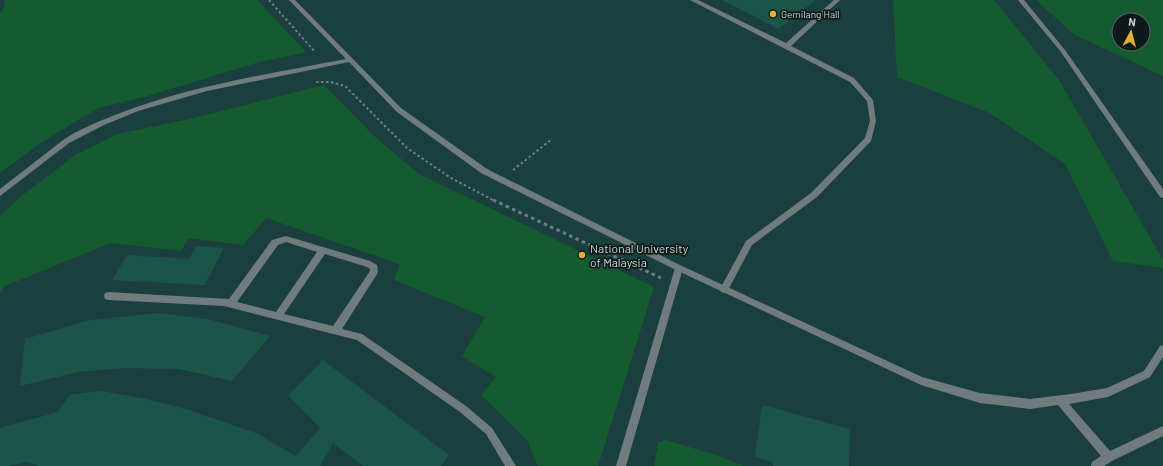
<svg xmlns="http://www.w3.org/2000/svg" width="1163" height="466" font-family="Barlow,sans-serif">
  <style>
    .built { fill: #1b3f3f; fill-rule: evenodd }
    .green { fill: #145c30; fill-rule: evenodd }
    .building { fill: #1b5547 }
    .lines { fill: none; stroke-linecap: round; stroke-linejoin: round }
    .path-far1 { stroke: #6b8080; stroke-width: 2; stroke-dasharray: 2.5 2.5; stroke-linecap: butt }
    .path { stroke: #6b8080; stroke-width: 3; stroke-dasharray: 3.5 3.5; stroke-linecap: butt }
    .service { fill: #707b7e; fill-rule: evenodd }
    .minor { fill: #707b7e; fill-rule: evenodd }
    .poi-dot { fill: #e2af34; stroke: #0e1919; stroke-width: 1.5 }
    .labels { text-anchor: middle; dominant-baseline: central; stroke-width: 3.5; stroke-linejoin: round; paint-order: stroke }
    .far-poi-label { font-size: 10px; fill: #c9d7d7; stroke: #0e1919; text-anchor: start }
    .poi-label { font-size: 12px; fill: #c9d7d7; stroke: #0e1919; text-anchor: start }
  </style>
  <rect width="100%" height="100%" fill="#193333"/>
  <path class="built" d="M0,0H1163V466H0ZM1119,20H1143V44H1119Z"/>
  <g class="green">
    <path d="M5,0H257L306,52L259,62L144,97L98,108L42,142L0,173V13L4,8Z"/>
    <path d="M893,0H994L1059,80L1163,260V268L1113,261L1065,164L990,113L897,77Z"/>
    <path d="M1036,0H1163V76L1075,35ZM1119,20H1143V44H1119Z"/>
    <path d="M324,85L376,138L419,174L654,287L598,466H538L527,440L481,395L496,377L462,356L485,317L394,280L400,264L266,218L243,245L189,238L181,251L111,243L5,286L0,293V216L20,197L77,154L117,134L194,118Z"/>
    <path d="M665,440L713,454L744,466H654L658,443Z"/>
  </g>
  <g class="building">
    <path d="M722,0H816L778,29Z"/>
    <path d="M196,246L224,248L205,285L112,280L127,255L189,259Z"/>
    <path d="M158,313L208,319L270,336L232,381L179,369L123,368L78,372L20,386L25,339L90,320Z"/>
    <path d="M323,360L449,455L441,466H363L333,443L320,466H38L27,462L8,466H0V428L58,412L69,395L101,391L142,398L183,408L256,433L296,456L320,428L288,395Z"/>
    <path d="M762,405L850,429L849,466H773V463L755,456Z"/>
  </g>
  <g class="lines">
    <g class="path-far1">
      <path d="M269,0L315,52"/>
      <path d="M316,82H331L345,86L407,148L451,178L495,201"/>
      <path d="M513,170L552,139"/>
    </g>
    <path class="path" d="M493,200L661,278"/>
    <g class="service">
      <path d="M690,0H698L786,43L834,0H840L791,46L854,78L873,100L876,121L871,141L817,197L752,245L727,292L724,293L721,292L720,289L746,241L811,193L865,138L870,121L867,101L850,82Z"/>
      <path d="M286,236L370,261L377,265L378,272L377,274L342,329L362,334L466,406L492,428L516,466H505L486,434L460,412L357,340L224,306L108,300L105,299L104,296L105,293L108,292L229,299L272,240ZM286,242L317,252L276,312L237,302L278,245ZM325,254L367,267L370,269V271L333,326L284,314Z"/>
      <path d="M679,265L682,266L683,268L626,466H616L675,268L676,266Z"/>
    </g>
    <g class="minor">
      <path d="M289,0H295L401,108L487,169L682,266L922,377L980,393L1030,399L1071,394L1107,388L1144,371L1160,346L1163,345V357L1150,377L1108,397L1069,404L1110,451L1163,426V436L1112,461L1104,466H1091L1092,462L1101,456L1058,405L1030,409L980,403L921,385L676,270L481,173L397,112L349,62L207,91L138,111L104,125L69,143L0,196V189L58,144C74,131 95,123 115,115C189,86 268,74 346,59Z"/>
      <path d="M1018,0H1024L1065,50L1163,189V198L1160,197L1061,52Z"/>
    </g>
  </g>
  <g class="poi-dot">
    <circle cx="773" cy="14" r="4"/>
    <circle cx="582" cy="255" r="4"/>
  </g>
  <g class="labels">
    <g class="far-poi-label">
      <text x="781" y="14">Gemilang Hall</text>
    </g>
    <g class="poi-label">
      <text x="590" y="248">National University<tspan x="590" dy="14">of Malaysia</tspan></text>
    </g>
  </g>
  <g transform="translate(1131 32) rotate(7)"><circle r="19" fill="#0e1919" stroke="#596565"/>
  <path d="M0-3L7 15L0 10L-7 15Z" fill="#e2af34"/>
  <text y="-6" font-size="11" font-weight="bold" text-anchor="middle" fill="#c9d7d7">N</text>
  </g>
</svg>
